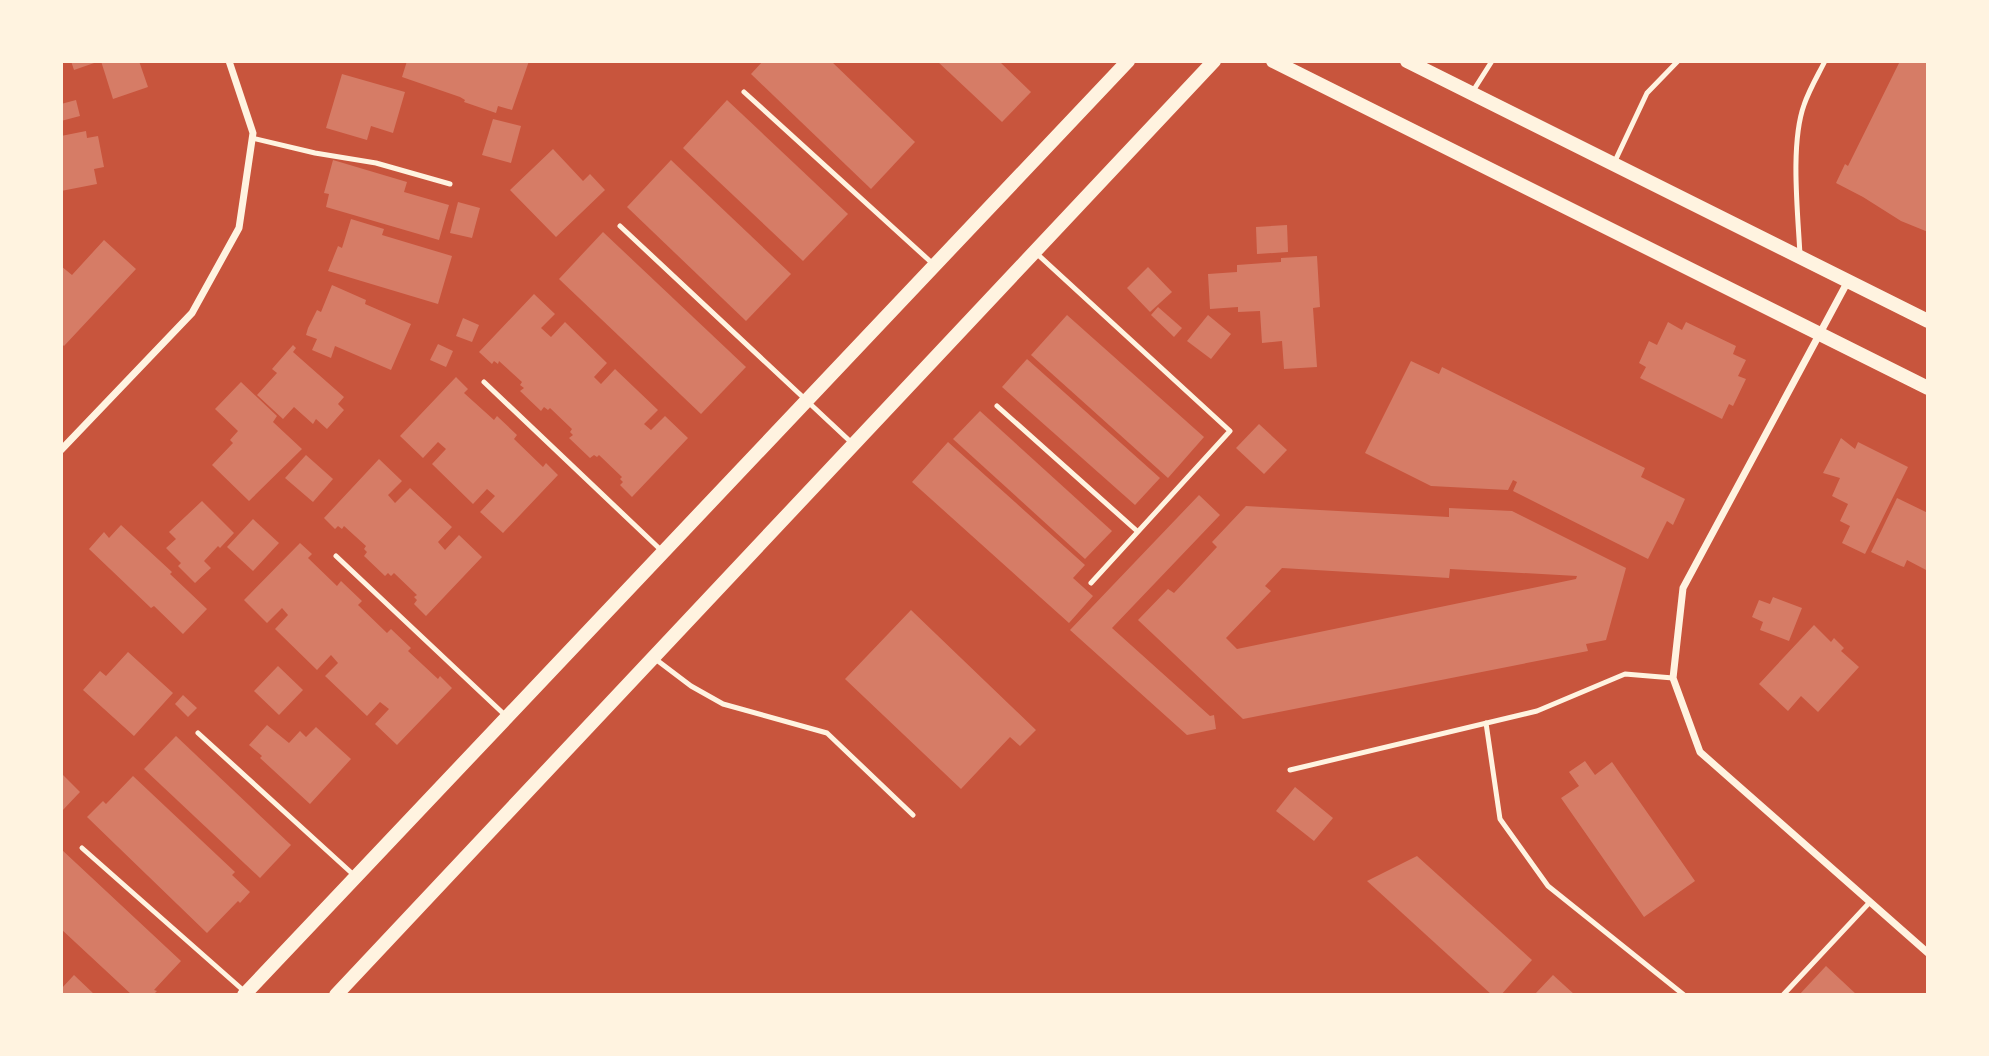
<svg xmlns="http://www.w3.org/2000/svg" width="1989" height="1056" font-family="'DM Sans',sans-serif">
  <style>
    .building { fill: #d67c66; fill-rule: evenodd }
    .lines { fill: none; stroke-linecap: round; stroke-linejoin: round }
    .service { stroke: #fff3e0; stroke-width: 5 }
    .minor { stroke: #fff3e0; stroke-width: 7 }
    .secondary { stroke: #fff3e0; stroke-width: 14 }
  </style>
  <rect width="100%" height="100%" fill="#c8553d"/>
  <g class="building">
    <path d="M71,61H97V62L74,70Z"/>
    <path d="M101,61H139L148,87L113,99Z"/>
    <path d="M407,61H529L512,110L498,106L496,113L464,102L465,100L460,97L402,77Z"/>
    <path d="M763,61H831L915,142L871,189L751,74Z"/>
    <path d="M937,61H999L1031,92L1002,122Z"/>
    <path d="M1900,61H1928V232L1901,221L1863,197L1836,183L1845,164L1848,166Z"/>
    <path d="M342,74L405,92L393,133L371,126L367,140L326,128Z"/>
    <path d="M76,100L80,116L61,121V104Z"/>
    <path d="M727,100L848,214L803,261L683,148Z"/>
    <path d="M493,119L521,126L511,163L482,155Z"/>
    <path d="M86,131L87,138L98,136L104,167L94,169L97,184L61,191V136Z"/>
    <path d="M553,149L583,181L590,174L605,190L556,237L510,190Z"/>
    <path d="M333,160L407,182L404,192L449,205L439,240L326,207L329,194L324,193Z"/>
    <path d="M671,160L791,274L746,321L627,207Z"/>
    <path d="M458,202L480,208L472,238L450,233Z"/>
    <path d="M351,219L384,229L382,235L452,256L438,304L328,271L338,246L342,248Z"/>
    <path d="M1287,225L1288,252L1257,254L1256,227Z"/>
    <path d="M603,232L746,367L701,414L559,279Z"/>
    <path d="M104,240L136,269L64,346L61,343V266L72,275Z"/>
    <path d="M1317,256L1320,307L1313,308L1317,367L1284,369L1282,341L1262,343L1260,311L1238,312V307L1210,309L1208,274L1237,272V265L1281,262V258Z"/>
    <path d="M1148,267L1172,292L1150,312L1127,288Z"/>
    <path d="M332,285L366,300L365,304L411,324L391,370L335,346L331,358L312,350L317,339L306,335L308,328L317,310L321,312Z"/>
    <path d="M534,294L555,314L541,328L551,337L565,322L607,363L594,377L601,384L615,369L658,410L644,424L651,430L665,416L688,438L632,497L620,485L623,482L620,479L622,477L599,455L597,457L594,455L590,458L569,438L573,435L570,432L572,429L550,408L548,410L544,407L541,411L520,391L524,388L520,385L522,382L499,361L498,364L494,361L492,364L479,352Z"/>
    <path d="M1158,307L1182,328L1174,337L1151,315Z"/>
    <path d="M1067,315L1204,437L1168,478L1031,355Z"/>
    <path d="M1208,315L1231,334L1211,359L1187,341Z"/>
    <path d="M463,318L479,325L472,342L456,336Z"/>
    <path d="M1668,322L1682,330L1686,322L1736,346L1733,354L1746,360L1738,376L1746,379L1733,406L1729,404L1722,419L1640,378L1646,367L1639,363L1649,341L1657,345Z"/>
    <path d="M438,344L453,351L446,367L430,360Z"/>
    <path d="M293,345L296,348L293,352L344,397L338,404L344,410L327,429L316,419L313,424L294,407L283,419L257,395L277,373L272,369Z"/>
    <path d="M1027,359L1160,478L1135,505L1002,387Z"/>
    <path d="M1411,361L1439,374L1442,367L1645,468L1641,477L1685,499L1673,525L1667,521L1648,559L1513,491L1517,482L1513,480L1508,490L1431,486L1365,453Z"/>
    <path d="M456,377L468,389L464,393L494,420L497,416L517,435L514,439L543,467L546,463L558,475L503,533L480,512L495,496L487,489L473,504L432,464L446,449L438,442L423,458L400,436Z"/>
    <path d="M241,382L277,416L273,422L302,449L249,501L212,465L233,443L230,440L238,431L215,409Z"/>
    <path d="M980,411L1112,531L1085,559L953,439Z"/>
    <path d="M1259,424L1287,450L1264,474L1236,448Z"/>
    <path d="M1841,438L1855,449L1858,442L1908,467L1865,554L1842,543L1850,526L1840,521L1848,504L1832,496L1840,478L1823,473Z"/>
    <path d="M948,442L1085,565L1073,578L1093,596L1069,623L912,482Z"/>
    <path d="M306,455L333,479L313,502L285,478Z"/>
    <path d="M379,459L402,481L388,495L395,503L410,488L452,527L438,542L445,550L459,535L482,557L426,616L414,604L417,600L414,597L417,595L394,573L391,576L388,573L385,576L364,556L367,552L364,549L366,546L344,526L342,529L338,526L335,529L324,518Z"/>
    <path d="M1199,495L1220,515L1112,628L1210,716L1214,715L1216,729L1187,735L1070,630Z"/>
    <path d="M1897,498L1928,513V571L1907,560L1904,567L1901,566L1871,552Z"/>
    <path d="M202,501L234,533L220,548L218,546L204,561L211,568L195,583L178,566L181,563L166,548L176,539L169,532Z"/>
    <path d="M1246,506L1449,517V508L1512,511L1626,568L1606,640L1586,644L1588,651L1243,719L1138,620L1168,589L1174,593L1217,547L1212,542ZM1282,568L1449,578L1450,569L1577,576L1576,579L1237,649L1226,638L1271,591L1265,586Z"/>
    <path d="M253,519L279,543L253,571L227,547Z"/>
    <path d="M121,525L172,572L170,574L207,609L183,634L154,606L151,608L89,549L104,532L109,538Z"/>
    <path d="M300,543L312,554L308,558L337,586L341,581L362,601L358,605L387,633L391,629L411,648L408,651L438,679L440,676L452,688L397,745L375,724L389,709L380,702L367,716L325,676L338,663L331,655L317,670L275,629L288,615L282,608L267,623L244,600Z"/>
    <path d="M1773,597L1802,608L1789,641L1760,630L1763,622L1752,617L1759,600L1770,604Z"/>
    <path d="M911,610L1036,730L1020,746L1010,737L961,789L845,679Z"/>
    <path d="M1814,625L1831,642L1834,638L1844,648L1841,651L1859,667L1818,712L1801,696L1788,711L1759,684Z"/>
    <path d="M128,652L173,693L134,736L83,690L100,671L106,676Z"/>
    <path d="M278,666L303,690L279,715L254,691Z"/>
    <path d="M183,695L197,708L188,717L175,704Z"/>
    <path d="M267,725L289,743L300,731L306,737L316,727L351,759L310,804L260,758L262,756L249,745Z"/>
    <path d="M176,736L291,845L260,878L144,769Z"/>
    <path d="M1585,761L1595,775L1612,762L1695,881L1644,917L1561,798L1579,786L1569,772Z"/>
    <path d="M61,773L80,792L61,812Z"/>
    <path d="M133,776L235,872L232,875L250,892L240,903L238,901L207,933L87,817L103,801L106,804Z"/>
    <path d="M1295,787L1333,818L1314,841L1276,811Z"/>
    <path d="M61,849L181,961L154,990L157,991L153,995H132L61,929Z"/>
    <path d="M1417,856L1532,960L1501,995H1492L1367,881Z"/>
    <path d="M1826,966L1857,995H1799Z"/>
    <path d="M74,975L95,995H61V989Z"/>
    <path d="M1553,975L1575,995H1534Z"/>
  </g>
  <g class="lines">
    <g class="service">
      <path d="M1473,91L1492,61"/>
      <path d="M744,92L932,263"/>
      <path d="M252,138L315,153L376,163L450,184"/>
      <path d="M1615,161L1647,93L1678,61"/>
      <path d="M620,226L853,444"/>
      <path d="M1035,252L1230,431L1091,583"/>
      <path d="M1800,255C1798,214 1790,144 1804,105C1809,90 1818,75 1825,61"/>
      <path d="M484,382L663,552"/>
      <path d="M997,406L1137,531"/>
      <path d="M336,556L507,717"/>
      <path d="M654,658L691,686L723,704L827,733L913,815"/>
      <path d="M1486,723L1500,819L1548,886L1684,995"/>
      <path d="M198,733L356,877"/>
      <path d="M1290,770L1537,711L1625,674L1673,678"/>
      <path d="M82,848L244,991"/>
      <path d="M1783,995L1870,902"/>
    </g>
    <g class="minor">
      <path d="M1848,281L1683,588L1673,678L1700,752L1928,953"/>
      <path d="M61,450L192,313L239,228L253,133L229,61"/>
    </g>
    <g class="secondary">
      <path d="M1273,61L1928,388"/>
      <path d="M1407,61L1928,321"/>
      <path d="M244,995L1128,61"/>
      <path d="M336,995L1214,61"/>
    </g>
  </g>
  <rect width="1989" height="1056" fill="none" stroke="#fff3e0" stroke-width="126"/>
</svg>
